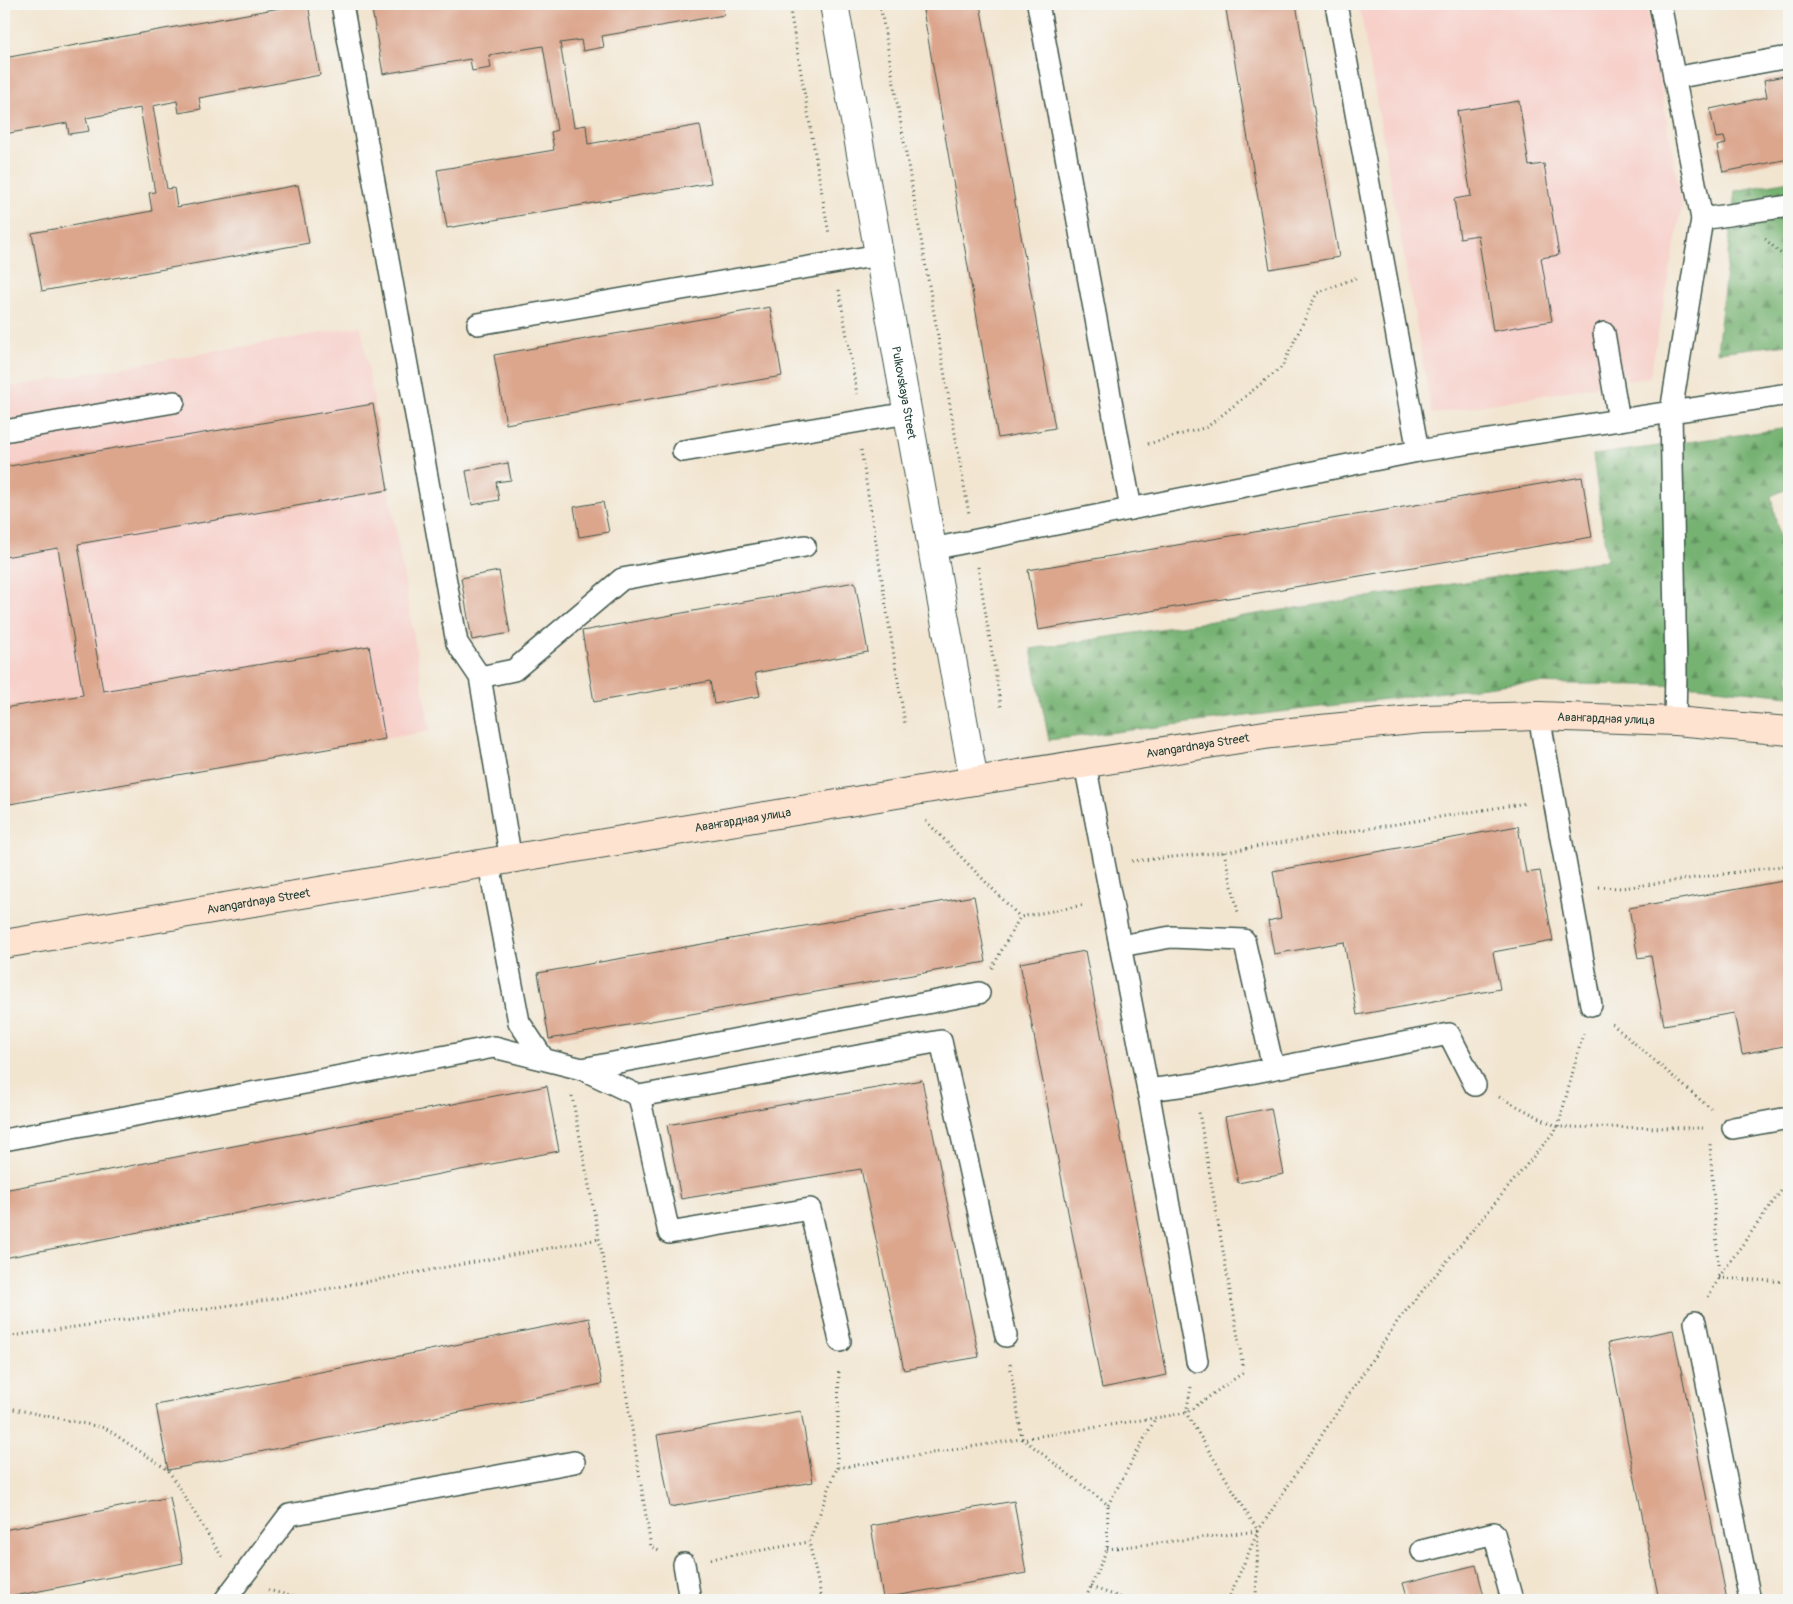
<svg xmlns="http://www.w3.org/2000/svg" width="1793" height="1604" font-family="Pangolin,sans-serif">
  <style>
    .built { fill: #f7d0ca }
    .forest { fill: url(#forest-firs); stroke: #4a7853 }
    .building { fill: #dca68d }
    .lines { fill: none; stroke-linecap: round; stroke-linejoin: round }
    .service-casing { stroke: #3f564b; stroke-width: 24 }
    .minor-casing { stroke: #3f564b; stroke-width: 30 }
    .secondary-casing { stroke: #3f564b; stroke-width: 30 }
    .path { stroke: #3f564b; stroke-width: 3; stroke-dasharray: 1 4; stroke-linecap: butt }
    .service { stroke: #fff; stroke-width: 21 }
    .minor { stroke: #fff; stroke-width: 28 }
    .secondary { stroke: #fee3d1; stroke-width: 28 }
    .labels { text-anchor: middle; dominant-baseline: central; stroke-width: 4; stroke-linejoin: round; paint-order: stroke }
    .street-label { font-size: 12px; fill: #1f3d34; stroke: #f6f6f2 }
  </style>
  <defs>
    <pattern id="forest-firs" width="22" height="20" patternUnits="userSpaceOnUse" patternTransform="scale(1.25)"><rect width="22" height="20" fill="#76b272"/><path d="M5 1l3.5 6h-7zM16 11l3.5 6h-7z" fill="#60925e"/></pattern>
  </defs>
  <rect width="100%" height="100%" fill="#f6f6f2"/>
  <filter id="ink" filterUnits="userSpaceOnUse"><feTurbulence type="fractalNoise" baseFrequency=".02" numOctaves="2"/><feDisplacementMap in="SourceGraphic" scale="10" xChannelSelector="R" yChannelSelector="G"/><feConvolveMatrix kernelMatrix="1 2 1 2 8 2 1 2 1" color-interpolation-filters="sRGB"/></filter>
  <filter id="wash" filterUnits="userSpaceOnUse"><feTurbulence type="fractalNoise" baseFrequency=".0096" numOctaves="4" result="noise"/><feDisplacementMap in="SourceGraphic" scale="20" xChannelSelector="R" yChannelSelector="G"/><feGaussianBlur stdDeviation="1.12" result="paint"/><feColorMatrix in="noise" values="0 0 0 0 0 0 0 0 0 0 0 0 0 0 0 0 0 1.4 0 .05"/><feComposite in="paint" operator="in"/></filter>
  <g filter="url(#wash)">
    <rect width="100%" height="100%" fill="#f2e5d0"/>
    <g class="built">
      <path d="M1359,4H1646L1682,206L1650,377L1627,381L1626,374L1597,378V386L1432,414Z"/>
      <path d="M361,326L430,731L4,805V388Z"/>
    </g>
    <g class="forest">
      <path d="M1789,181V344L1717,352L1735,191Z"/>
      <path d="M1789,428V488L1771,496L1789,587V696L1697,686L1518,683L1049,740L1031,649L1607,560L1593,455Z"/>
    </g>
    <g id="blocks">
      <g class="building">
        <path d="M302,4H308L320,75L199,98L201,109L179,113L177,101L153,106L167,189L174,188L177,207L298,185L309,243L42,291L32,233L152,211L149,193L155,192L140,108L86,118L89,131L69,134L67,123L4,134V58Z"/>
        <path d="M371,4H722L724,15L602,36L604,47L583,51L581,40L560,43L574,127L586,125L588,144L700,125L711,183L447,228L437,170L554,150L551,132L557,130L543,46L489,55L491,68L472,71L470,59L383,74Z"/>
        <path d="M922,4H980L1055,428L998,438Z"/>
        <path d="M1225,4H1296L1339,257L1270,269Z"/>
        <path d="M1789,75V159L1723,172L1717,146L1726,144L1724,137L1716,138L1710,109L1767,97L1764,80Z"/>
        <path d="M1519,101L1529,166L1544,164L1559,255L1541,258L1552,321L1493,331L1478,235L1460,238L1454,199L1471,196L1457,111Z"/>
        <path d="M770,307L782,376L506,424L494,355Z"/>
        <path d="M373,404L388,490L78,544L103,691L369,646L385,739L4,805V708L83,695L58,548L4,557V467Z"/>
        <path d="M508,463L511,480L496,482L499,500L472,505L466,471Z"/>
        <path d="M1582,477L1592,537L1038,630L1028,570Z"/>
        <path d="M603,502L609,532L579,537L574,507Z"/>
        <path d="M499,571L510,633L472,640L461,578Z"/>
        <path d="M855,582L868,652L755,673L760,696L714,704L710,681L594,702L582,631Z"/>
        <path d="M1518,826L1526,873L1540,871L1553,941L1493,952L1500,989L1357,1015L1344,942L1274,954L1268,921L1281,918L1273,871Z"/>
        <path d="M1789,880V1045L1742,1054L1734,1013L1664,1025L1651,956L1638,958L1629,908Z"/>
        <path d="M974,896L986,962L549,1039L538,973Z"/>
        <path d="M1085,951L1167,1375L1102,1388L1020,963Z"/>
        <path d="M922,1080L979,1357L904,1370L861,1169L681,1199L667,1125Z"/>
        <path d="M547,1086L559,1151L4,1258V1190Z"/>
        <path d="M1271,1108L1284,1174L1238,1183L1225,1117Z"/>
        <path d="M589,1318L602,1384L168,1470L156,1405Z"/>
        <path d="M1673,1330L1727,1600H1659L1608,1343Z"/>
        <path d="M801,1411L813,1482L670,1507L657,1435Z"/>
        <path d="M170,1497L183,1563L4,1598V1530Z"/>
        <path d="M1014,1501L1026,1573L883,1598L871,1526Z"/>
        <path d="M1476,1565L1485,1600H1408L1403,1583Z"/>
      </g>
    </g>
  </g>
  <g filter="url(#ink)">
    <use href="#blocks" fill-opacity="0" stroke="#3f564b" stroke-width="1"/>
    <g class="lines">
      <g class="service-casing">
        <g id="service">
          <path d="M342,4L457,643L480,677L511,860"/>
          <path d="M1038,4L1131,509"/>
          <path d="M1336,4L1418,451"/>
          <path d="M1660,4L1702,219L1671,412L1676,671L1675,721"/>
          <path d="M1674,78L1789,57"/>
          <path d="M1702,219L1789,206"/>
          <path d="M478,324L879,255"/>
          <path d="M1604,333L1619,420"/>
          <path d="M4,431L174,402"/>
          <path d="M683,451L908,413"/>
          <path d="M932,549L1418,451L1789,394"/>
          <path d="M480,677L514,670L622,579L805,546"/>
          <path d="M1539,716L1591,1005"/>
          <path d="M1085,764L1148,1090L1197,1361"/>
          <path d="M489,864L519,1022L543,1058"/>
          <path d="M1120,946L1171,937L1244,940L1273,1067"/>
          <path d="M582,1069L639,1096L941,1041L1006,1336"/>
          <path d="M1148,1090L1194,1084L1449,1034L1475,1085"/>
          <path d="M639,1096L669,1233L810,1209L840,1341"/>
          <path d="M1733,1128L1789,1118"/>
          <path d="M4,1140L494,1047L582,1069L979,993"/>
          <path d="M1695,1322L1750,1600"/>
          <path d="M1422,1551L1494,1533L1512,1600"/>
          <path d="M684,1564L690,1600"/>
          <path d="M225,1600L289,1515L574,1462"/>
        </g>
      </g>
      <g class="minor-casing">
        <g id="minor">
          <path id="s1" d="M834,4L974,781"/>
        </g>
      </g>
      <g class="secondary-casing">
        <g id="secondary">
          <path id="s2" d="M4,944L974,781L1271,734L1422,719L1539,716L1675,721L1789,731"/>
        </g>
      </g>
      <g class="path">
        <path d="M789,4L829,234"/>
        <path d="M880,4L969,514"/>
        <path d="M1765,239L1789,261"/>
        <path d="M839,290L857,394"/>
        <path d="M1148,444L1207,427L1282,367L1317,293L1358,277"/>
        <path d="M861,450L905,724"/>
        <path d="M978,567L1001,707"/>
        <path d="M926,821L1020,917"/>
        <path d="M1224,852L1238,912"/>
        <path d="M1132,861L1224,852L1526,803"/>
        <path d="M1599,887L1622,888L1789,865"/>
        <path d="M992,968L1020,917L1084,905"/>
        <path d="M1612,1024L1711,1109"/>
        <path d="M572,1096L615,1323L651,1547L661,1552"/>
        <path d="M1499,1097L1558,1127L1706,1128"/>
        <path d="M1719,1277L1789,1180"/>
        <path d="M1719,1278L1789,1282"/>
        <path d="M1708,1297L1719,1278L1710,1144"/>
        <path d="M4,1337L267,1300L599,1239"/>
        <path d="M1010,1364L1022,1438L1108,1505L1107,1549L1085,1600"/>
        <path d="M1191,1387L1186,1413L1258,1531L1256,1600"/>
        <path d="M4,1407L105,1428L168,1470L222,1557"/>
        <path d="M837,1468L839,1369"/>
        <path d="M1108,1505L1155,1419"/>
        <path d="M1107,1549L1258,1531"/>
        <path d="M711,1559L809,1542"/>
        <path d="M1091,1587L1128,1600"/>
        <path d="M268,1590L306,1600"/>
        <path d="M822,1600L809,1542L837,1468L1186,1413L1244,1372L1199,1112"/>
        <path d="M1228,1600L1258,1531L1399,1319L1558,1127L1584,1030"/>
      </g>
      <use href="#service" class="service"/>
      <use href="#minor" class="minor"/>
      <use href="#secondary" class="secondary"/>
    </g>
  </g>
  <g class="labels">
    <g class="street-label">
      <text stroke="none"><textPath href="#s1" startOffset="395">Pulkovskaya Street</textPath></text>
      <text stroke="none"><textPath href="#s2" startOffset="1620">Авангардная улица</textPath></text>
      <text stroke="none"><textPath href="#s2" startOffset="1210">Avangardnaya Street</textPath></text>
      <text stroke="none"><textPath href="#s2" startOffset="749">Авангардная улица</textPath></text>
      <text stroke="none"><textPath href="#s2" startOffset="258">Avangardnaya Street</textPath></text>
    </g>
  </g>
  <rect width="1793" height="1604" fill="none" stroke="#f6f6f2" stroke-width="20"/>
</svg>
